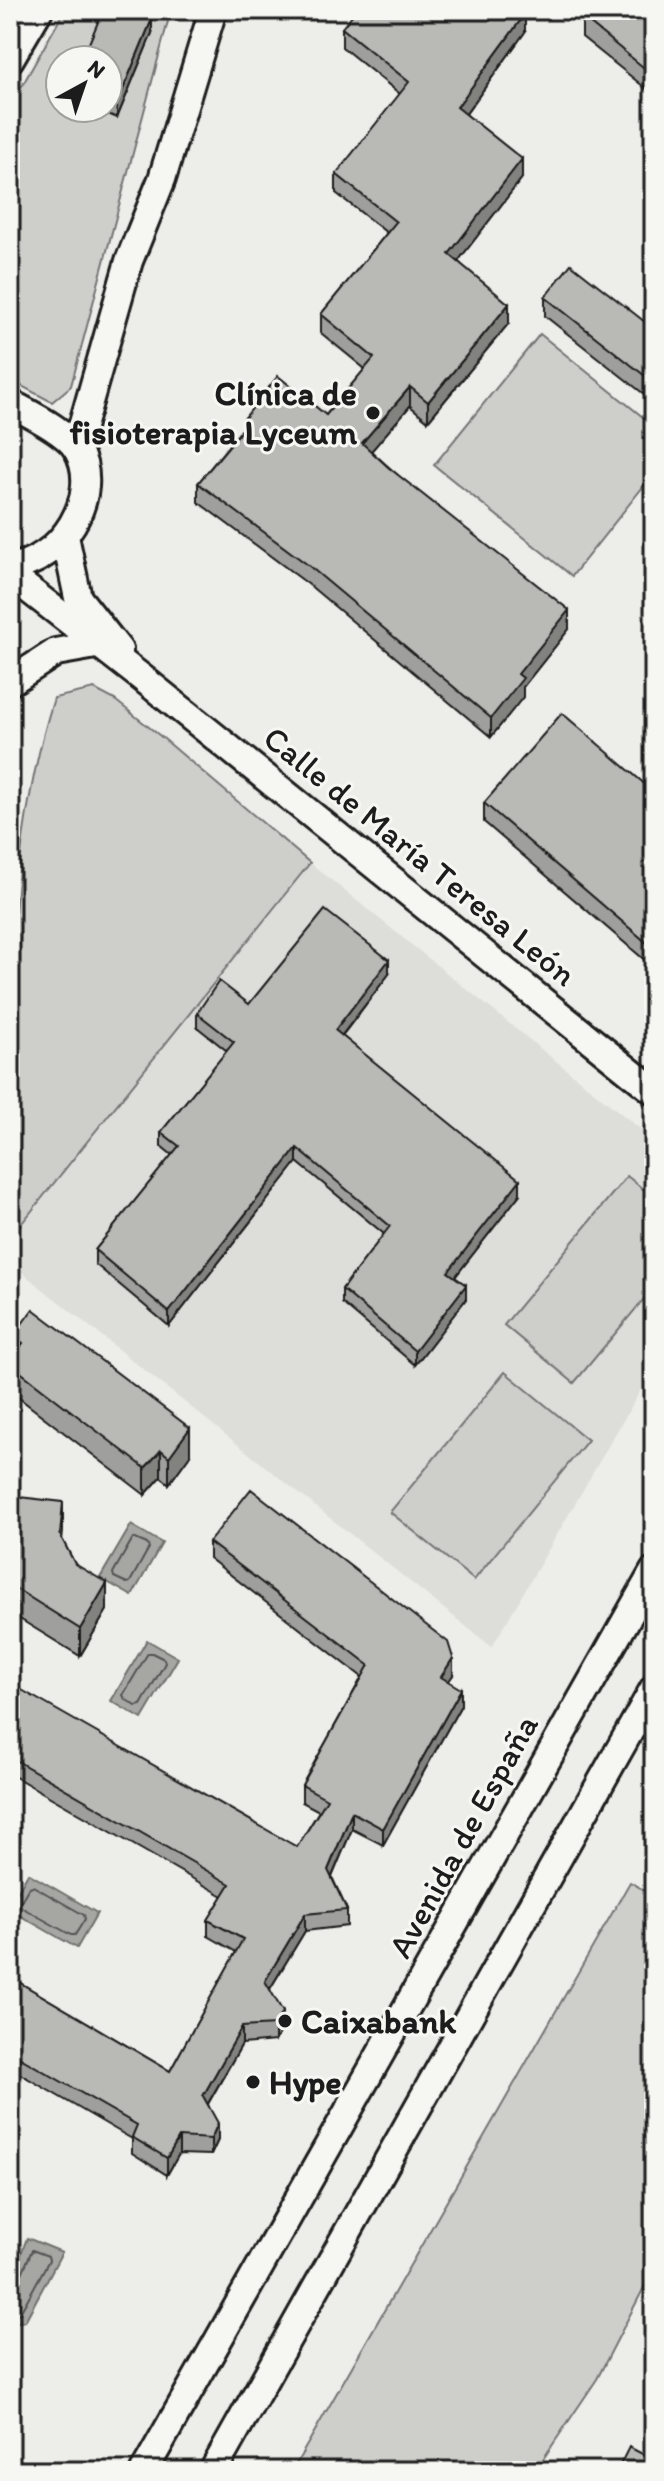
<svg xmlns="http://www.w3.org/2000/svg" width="664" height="2481" font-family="Itim,sans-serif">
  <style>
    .built { fill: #ddddda }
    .green { fill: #cececb; stroke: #757574; stroke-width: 2; fill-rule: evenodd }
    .water { fill: #a6a6a3; stroke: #6f6f6d; stroke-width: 2 }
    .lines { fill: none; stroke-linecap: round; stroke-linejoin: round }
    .shore { stroke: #535352; stroke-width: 2 }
    .street-casing { stroke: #1c1c1c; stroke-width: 32 }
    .street { stroke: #f6f6f2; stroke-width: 26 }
    .wall { fill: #9f9f9d; stroke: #1c1c1c; stroke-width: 2 }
    .shaded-wall { fill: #82827f; stroke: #1c1c1c; stroke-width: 2 }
    .building { fill: #b9b9b6; stroke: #1c1c1c; stroke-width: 2 }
    .poi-dot { fill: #1c1c1c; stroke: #f6f6f2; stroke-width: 3 }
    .labels { text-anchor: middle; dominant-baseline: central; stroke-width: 6; stroke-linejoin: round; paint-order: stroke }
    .poi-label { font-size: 34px; font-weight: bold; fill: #1c1c1c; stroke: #f6f6f2; text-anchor: start }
    .street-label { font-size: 34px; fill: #1c1c1c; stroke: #f6f6f2 }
  </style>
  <rect width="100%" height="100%" fill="#edede9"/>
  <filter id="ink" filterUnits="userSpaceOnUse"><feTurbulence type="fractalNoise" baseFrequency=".0125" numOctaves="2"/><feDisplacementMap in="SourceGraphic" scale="16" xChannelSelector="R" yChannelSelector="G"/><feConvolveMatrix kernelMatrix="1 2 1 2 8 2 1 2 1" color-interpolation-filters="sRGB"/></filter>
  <g filter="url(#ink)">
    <path class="built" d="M310,863L654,1140V1367L492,1647L10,1263V1238Z"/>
    <g class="green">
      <path d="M65,10H171L71,386L52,402L10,380V107ZM60,60H108V108H60Z"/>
      <path d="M540,334L654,426V473L572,576L434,465Z"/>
      <path d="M94,689L115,700L164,739L310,863L10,1238C10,1059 0,869 54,698Z"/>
      <path d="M627,1176L654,1198V1287L574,1383L504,1325Z"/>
      <path d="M505,1372L588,1440L474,1580L390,1512Z"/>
      <path d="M630,1882L654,1896V2268L597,2379L535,2471H292Z"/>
    </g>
    <g class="water">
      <path d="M131,1525L162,1543L132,1596L100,1578Z"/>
      <path d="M147,1640L178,1658L142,1719L111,1701Z"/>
      <path d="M28,1873L97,1913L77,1948L10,1910V1905Z"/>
      <path d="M27,2238L62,2252L25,2321L12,2323L10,2322V2283Z"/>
    </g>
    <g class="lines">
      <g class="shore">
        <path d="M133,1538L147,1544L149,1548L130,1582L127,1583L114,1577L113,1573Z"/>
        <path d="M148,1653H152L164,1659L165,1663L141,1705L136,1706L125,1699L123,1695Z"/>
        <path d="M33,1886L84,1915L85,1919L75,1935H71L21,1907L20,1903L29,1887Z"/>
        <path d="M10,2282L20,2278L32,2250L48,2256L49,2260L20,2313L10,2316"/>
      </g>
      <g class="street-casing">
        <g id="street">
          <path d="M10,59L39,10"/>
          <path d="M10,403C28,413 66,431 77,449C104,496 60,563 10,567"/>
          <path d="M76,448L129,261L162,179L213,10"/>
          <path d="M65,536L78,598L119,650"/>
          <path d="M10,575L141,677L654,1091"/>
          <path d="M10,682L56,652L96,645"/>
          <path d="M144,2471L654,1571"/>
          <path d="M213,2471L654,1688"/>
        </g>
      </g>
      <use href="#street" class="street"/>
    </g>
    <g class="wall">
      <path d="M654,10V95L582,37V17Z"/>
      <path d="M342,28L525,32L466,114L522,178L458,261L509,323L428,421L410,406L371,451L569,629L523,687V697L491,737L308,584L198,502V483L243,428V420L326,415L365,369L321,333V314L387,233L336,193V174L400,94L342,47Z"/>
      <path d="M152,33L117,118L94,108H108V60Z"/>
      <path d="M545,297L654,329V402L545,316Z"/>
      <path d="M654,520V556L646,550V530Z"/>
      <path d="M654,792V968L484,822V803Z"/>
      <path d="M389,974L342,1036L520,1194L455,1277L466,1299L415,1365L342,1303V1289L384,1234L297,1162L169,1326L95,1264V1250L172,1155L161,1146V1132L227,1051L197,1027V1013L249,1004Z"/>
      <path d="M13,1336L190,1455L169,1484L161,1477L145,1495L10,1391V1361L13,1356Z"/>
      <path d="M10,1496L63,1529L62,1539L75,1564L107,1610L80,1656L10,1613Z"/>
      <path d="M209,1542L453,1675L448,1681L461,1705L383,1845L352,1829L332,1877L347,1910V1926L305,1931L270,1989L283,2028L275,2041L242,2044L208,2104L218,2140L211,2155L179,2154L167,2175L132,2153V2139L10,2068V1977L170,2071L236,1952L208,1936V1920L223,1896L10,1774V1707L297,1847L319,1811L302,1802V1785L362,1677L209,1558Z"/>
    </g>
    <g class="shaded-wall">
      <path d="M525,14V32L457,126V107Z"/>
      <path d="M152,19V33L117,118V104Z"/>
      <path d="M522,159V178L449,273V254Z"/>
      <path d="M509,304V323L428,421V402Z"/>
      <path d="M410,387V406L362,462V443Z"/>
      <path d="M569,610V629L523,687V697L491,737V718L518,674Z"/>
      <path d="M389,960V974L335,1044V1030Z"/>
      <path d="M297,1148V1162L169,1326V1312Z"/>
      <path d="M520,1180V1194L448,1286V1272Z"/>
      <path d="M466,1285V1299L415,1365V1351Z"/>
      <path d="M190,1428V1455L169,1484V1457Z"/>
      <path d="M161,1450V1477L145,1495V1468Z"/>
      <path d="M63,1502V1529L60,1562V1535Z"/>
      <path d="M107,1583V1610L80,1656V1629Z"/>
      <path d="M453,1658V1675L441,1693V1677Z"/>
      <path d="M461,1689V1705L383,1845V1829Z"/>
      <path d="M352,1812V1829L328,1886V1870Z"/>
      <path d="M305,1914V1931L265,1997V1981Z"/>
      <path d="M283,2012V2028L275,2041V2025Z"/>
      <path d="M242,2027V2044L203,2112V2096Z"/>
      <path d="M218,2123V2140L211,2155V2139Z"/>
      <path d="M179,2137V2154L167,2175V2158Z"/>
    </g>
    <g class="building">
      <path d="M103,10H132L152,19L117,104L108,100V60H82Z"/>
      <path d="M356,10H520L525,14L457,107L522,159L449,254L509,304L428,402L410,387L362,443L388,467L569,610L518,674L523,678L491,718L308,565L198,483L247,424L243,420L278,376L326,415L374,358L321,314L396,222L336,174L409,82L342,28Z"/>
      <path d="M588,10H654V76L582,17Z"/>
      <path d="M571,264L654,329V383L545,297Z"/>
      <path d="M654,520V537L646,530Z"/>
      <path d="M562,713L654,792V949L484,803Z"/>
      <path d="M325,910L389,960L335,1030L520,1180L448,1272L466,1285L415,1351L342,1289L390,1226L297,1148L169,1312L95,1250L179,1146L161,1132L234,1042L197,1013L219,981L249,1004Z"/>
      <path d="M33,1309L190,1428L169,1457L161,1450L145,1468L10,1364V1361L23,1343L13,1336Z"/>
      <path d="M251,1489L448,1642L453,1658L441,1677L461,1689L383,1829L352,1812L328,1870L347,1910L305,1914L265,1981L283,2012L275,2025L242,2027L203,2096L218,2123L211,2139L179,2137L167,2158L132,2137L137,2125L10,2052V1977L170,2071L243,1939L208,1920L230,1884L10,1757V1707L20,1689L297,1847L327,1799L302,1785L369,1665L209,1542Z"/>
      <path d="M10,1496L63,1502L60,1535L75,1564L107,1583L80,1629L10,1585Z"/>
      <path d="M629,2447L654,2460L650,2471H617Z"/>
    </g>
  </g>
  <g class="poi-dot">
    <circle cx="373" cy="413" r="8"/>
    <circle cx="285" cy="2021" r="8"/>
    <circle cx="253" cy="2082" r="8"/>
  </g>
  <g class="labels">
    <g class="poi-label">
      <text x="357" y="393" text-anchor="end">Clínica de<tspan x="357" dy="39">fisioterapia Lyceum</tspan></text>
      <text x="301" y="2021">Caixabank</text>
      <text x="269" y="2082">Hype</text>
    </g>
    <g class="street-label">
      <text transform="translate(420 856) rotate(39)">Calle de María Teresa León</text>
      <text transform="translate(463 1836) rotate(-61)">Avenida de España</text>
    </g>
  </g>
  <rect width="664" height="2481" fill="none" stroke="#f6f6f2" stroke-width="40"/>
  <rect x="20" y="20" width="624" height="2441" fill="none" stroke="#1c1c1c" stroke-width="3" filter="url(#ink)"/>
  <g transform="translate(84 84) rotate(40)"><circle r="38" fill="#f6f6f2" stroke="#9f9f9c" stroke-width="2"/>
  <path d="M0-6L14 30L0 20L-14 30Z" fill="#1c1c1c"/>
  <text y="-12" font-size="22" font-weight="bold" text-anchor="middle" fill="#1c1c1c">N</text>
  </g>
</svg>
